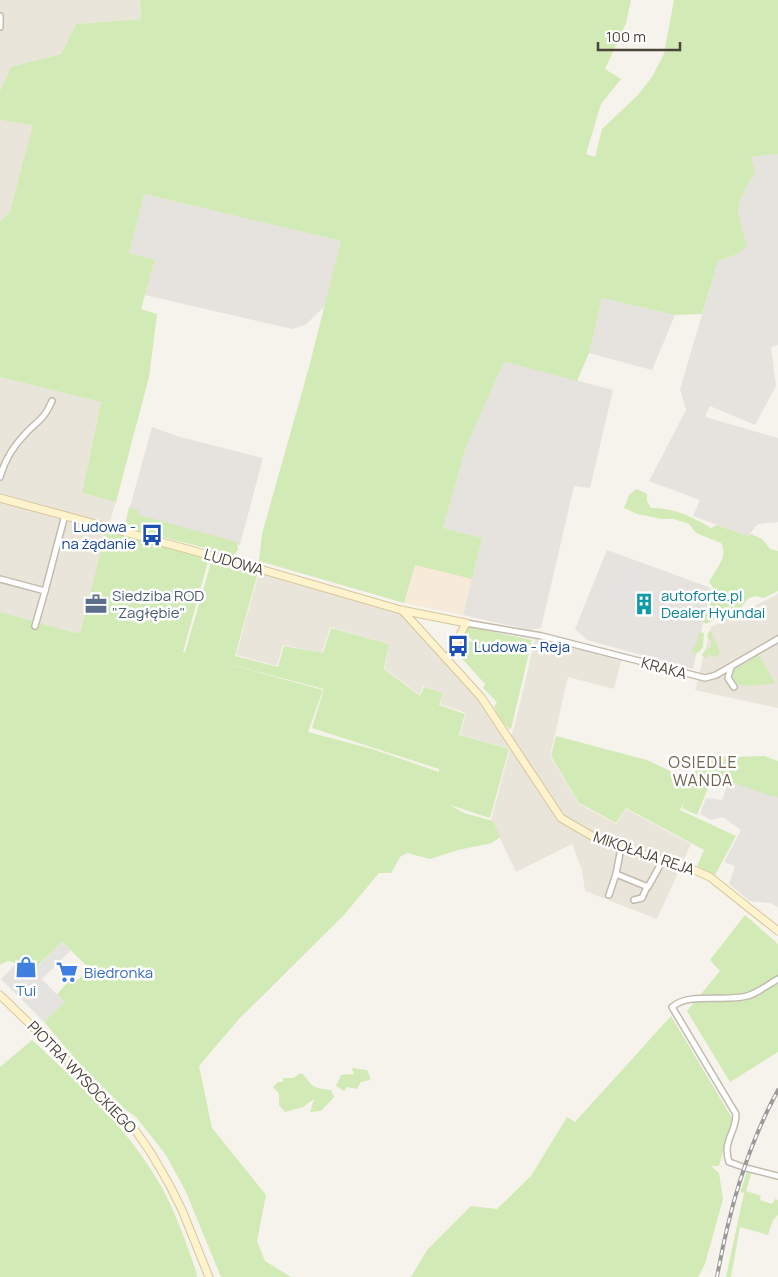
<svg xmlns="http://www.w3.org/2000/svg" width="778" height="1277" font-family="Manrope,sans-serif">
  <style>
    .residential { fill: #eae5da }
    .commercial { fill: #f7ead8 }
    .industrial { fill: #e6e2dd }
    .green { fill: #d2eab5; fill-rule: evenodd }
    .parking { fill: #e5e3e0 }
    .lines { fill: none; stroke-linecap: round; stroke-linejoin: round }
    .street-casing { stroke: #c2bbae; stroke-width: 8 }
    .secondary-casing { stroke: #d6c79b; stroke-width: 9 }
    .street { stroke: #fff; stroke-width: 5 }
    .secondary { stroke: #fff3cd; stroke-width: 7 }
    .rail-casing { stroke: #9a9a9a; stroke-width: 4 }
    .rail { stroke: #fff; stroke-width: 2; stroke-dasharray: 5.5; stroke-linecap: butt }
    .labels { text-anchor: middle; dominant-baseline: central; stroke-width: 5; stroke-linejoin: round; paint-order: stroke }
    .transit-label { font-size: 15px; fill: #164399; stroke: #fff; text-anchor: end }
    .street-label { font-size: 15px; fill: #4b4439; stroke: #fff }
    .service-label { font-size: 15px; fill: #4e5e75; stroke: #fff; text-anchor: start }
    .culture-label { font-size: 15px; fill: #0d838f; stroke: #fff; text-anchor: start }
    .shop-label { font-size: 15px; fill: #366cbe; stroke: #fff; text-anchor: start }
    .neighbourhood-label { font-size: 16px; letter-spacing: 1px; fill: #6e6250; stroke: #fff }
  </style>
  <rect width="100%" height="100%" fill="#f6f3ec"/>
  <g class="residential">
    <path d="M0,0H140L141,19L76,24L61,54L12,67L0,91Z"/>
    <path d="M0,120L34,124L10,212L0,221Z"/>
    <path d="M0,377L101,402L82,493L116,502L104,539L80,632L76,633L0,612Z"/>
    <path d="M260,569L401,610L448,659L510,738L514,728L536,635L622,657L614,689L568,677L550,756L579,804L616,824L626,809L691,844L657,919L585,891L582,870L572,844L516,872L491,820L510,749L460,735L466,713L440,704L443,693L423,686L420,695L385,669L389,644L330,627L322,653L283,645L277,666L236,655Z"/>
    <path d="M778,594V708L695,690L711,627Z"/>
  </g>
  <path class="commercial" d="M415,564L472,579L463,615L404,603Z"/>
  <g class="industrial">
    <path d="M778,154V345L771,347L776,386L755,425L710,406L705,417L778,438V522L758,524L748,536L693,516L700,500L649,481L686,410L680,389L718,261L740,253L747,245L738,214L740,199L755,172L751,157Z"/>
    <path d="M144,194L341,241L325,306L305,325L292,329L145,295L155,260L129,253Z"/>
    <path d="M602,298L675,315L652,370L589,353Z"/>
    <path d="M505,362L613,390L590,488L574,486L541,628L530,630L463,615L482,538L443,528L466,447L498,375Z"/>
    <path d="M152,427L180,437L263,458L240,545L128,514Z"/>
    <path d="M607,550L711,588L693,669L587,640L575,629Z"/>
    <path d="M730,778L778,793V907L770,903L750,901L729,884L735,866L724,862L741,830L723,817L711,820L700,814L706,798L722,800Z"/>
  </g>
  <g class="green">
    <path d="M140,0H631L626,23L605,69L621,79L601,104L586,154L595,157L602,129L638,95L652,77L664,54L674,0H778V154L751,157L755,172L740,199L738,213L747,245L740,253L718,261L702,314L675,315L602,298L589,353L577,381L505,362L498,375L466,447L443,528L482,538L472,579L415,565L404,603L259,561L262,534L309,367L341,241L144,194L129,253L155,260L141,309L157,314L149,377L116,502L82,493L101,402L0,377V221L10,212L33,125L0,120V91L11,67L61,54L76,24L141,19Z"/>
    <path d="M637,489L647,494V501L651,508C671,507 693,517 711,528L717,525L748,536L751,534L762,539L770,549L778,551V591L764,598L755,596L749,598L742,606L740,609L729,615L727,610L724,609L714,620L706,624L702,621L709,608L713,587L709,582C715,570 729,557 721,543L696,533L689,524L674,519H662L637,514L624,508L629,495Z"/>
    <path d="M129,507L139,511V515L237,542L238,550L234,555L134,530L130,528L126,521Z"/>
    <path d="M106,531L209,558L183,652H185L212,559L258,572L235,656L278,667L284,646L323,653L331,628L389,644L384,669L420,696L424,687L443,693L439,705L465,714L459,735L509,749L490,818L450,805L464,813L493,821L500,837L492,843L458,850L430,859L407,853L400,857L391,873H379L344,915L239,1019L199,1066L212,1128L266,1195L257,1241L265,1261L291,1277H221L186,1192L166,1155L136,1117L126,1110L81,1065L44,1022L64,1002L57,994L74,976L78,980L89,968L62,942L28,975L16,963L8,961L0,965V612L76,633L80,632ZM209,659L324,689L312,728L439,769V772L372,749L308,732L323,690Z"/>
    <path d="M470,627L532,640L511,729H509L499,717L494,707L497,702L483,688L485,684L456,652L463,638L472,642V639L463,635L466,629Z"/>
    <path d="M709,631H711L720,652L718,657L709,655L706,658L702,656L704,651L711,646V641L707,636Z"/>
    <path d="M699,632L704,633L703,647L698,653H693L691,651L696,644Z"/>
    <path d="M759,655L775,683C763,684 725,693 732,671Z"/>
    <path d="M556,736L647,760L693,782L698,758L764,756L778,761V797L771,796L726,780L710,783L697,815L682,808L685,800L680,810L736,836L715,875L697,866L704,850L626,808L616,823L579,803L551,756Z"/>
    <path d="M745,915L778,944V1052L730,1082L687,1011L720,971L710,960Z"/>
    <path d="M671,1016L732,1118L719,1166H711L719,1173L723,1199L705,1264L698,1277H411L427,1250L471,1206L497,1209L531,1176L567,1117L575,1122Z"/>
    <path d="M32,1040C77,1082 123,1123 155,1176C173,1205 185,1239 196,1271L197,1277H0V1067Z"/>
    <path d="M352,1068L367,1070L370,1077V1080L361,1082L357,1089L347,1087L344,1091L336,1086L341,1075L354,1074Z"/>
    <path d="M301,1073C306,1076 306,1079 310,1083C315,1089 323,1089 331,1090L334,1097L321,1111L310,1112L314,1099L303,1107L285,1112L279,1105V1094L273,1087L278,1082H283V1078H293Z"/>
    <path d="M747,1172L751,1174L746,1191L761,1196L760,1200L772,1204L775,1199L778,1200V1215L773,1220L768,1235L740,1227L731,1277H726L744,1193L740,1192Z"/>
  </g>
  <g class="parking">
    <path d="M626,561L647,568L645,573H641L638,576L640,582L630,603L620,598H614L606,618L599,615L615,576L619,577Z"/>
    <path d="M62,942L71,950L42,979L64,1002L44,1022L1,979L17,963L29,975Z"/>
  </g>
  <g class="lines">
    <g class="street-casing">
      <g id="street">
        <path d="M0,16V27"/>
        <path d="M0,477C5,459 14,445 27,432C39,420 44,419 52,401"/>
        <path d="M0,579L45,591L65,515"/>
        <path d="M466,623L542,636L705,678L716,675L778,639"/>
        <path d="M35,626L45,591"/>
        <path d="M731,667L728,678L734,687"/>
        <path d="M616,874L648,887L663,860"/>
        <path d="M609,895L616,874L621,848"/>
        <path d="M634,900L642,898L647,887"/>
        <path d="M778,979C769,984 758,993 747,996C725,1002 689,992 672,1007L736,1114C736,1134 722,1140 729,1162L746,1168L778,1176"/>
      </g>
    </g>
    <g class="secondary-casing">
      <g id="secondary">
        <path d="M0,498L253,567L401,610L466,623L448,659"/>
        <path d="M402,610L481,697L561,818L597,839L634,852L685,866L710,877L778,931"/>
        <path d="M0,995L109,1101L135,1130L151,1153L169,1184L182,1210L209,1277"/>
      </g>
    </g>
    <use href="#street" class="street"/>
    <use href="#secondary" class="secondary"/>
    <g class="rail-casing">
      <path id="rail" d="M717,1277C729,1211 746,1149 778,1090"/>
    </g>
    <use href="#rail" class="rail"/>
  </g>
  <defs>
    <g id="bus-bare" transform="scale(1.725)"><path d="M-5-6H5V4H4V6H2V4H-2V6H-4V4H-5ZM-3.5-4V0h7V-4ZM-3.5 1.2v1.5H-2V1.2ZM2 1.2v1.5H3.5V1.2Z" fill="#1a4fb4" stroke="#fff" stroke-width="2.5" paint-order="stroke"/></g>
    <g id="office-bare" transform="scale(1.725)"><path d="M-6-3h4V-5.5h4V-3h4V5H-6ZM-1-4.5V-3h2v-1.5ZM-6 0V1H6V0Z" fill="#5c6f8a" stroke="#fff" stroke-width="2.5" paint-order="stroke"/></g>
    <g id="building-bare" transform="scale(1.725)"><path d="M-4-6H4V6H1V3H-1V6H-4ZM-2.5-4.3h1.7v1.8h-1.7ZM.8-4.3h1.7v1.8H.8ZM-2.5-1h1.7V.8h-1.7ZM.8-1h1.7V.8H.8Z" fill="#0f9aa8" stroke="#fff" stroke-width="2.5" paint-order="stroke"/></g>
    <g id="shop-bare" transform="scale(1.725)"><path d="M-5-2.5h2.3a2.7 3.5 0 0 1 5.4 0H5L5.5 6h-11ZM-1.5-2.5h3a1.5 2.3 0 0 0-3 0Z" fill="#3f7fe0" stroke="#fff" stroke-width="2.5" paint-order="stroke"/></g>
    <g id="supermarket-bare" transform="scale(1.725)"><path d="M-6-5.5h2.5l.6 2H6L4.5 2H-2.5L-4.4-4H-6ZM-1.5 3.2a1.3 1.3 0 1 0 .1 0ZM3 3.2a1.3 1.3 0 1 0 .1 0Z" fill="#3f7fe0" stroke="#fff" stroke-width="2.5" paint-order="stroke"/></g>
  </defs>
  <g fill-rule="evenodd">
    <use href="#bus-bare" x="152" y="535"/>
    <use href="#office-bare" x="96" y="604"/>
    <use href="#building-bare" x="644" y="604"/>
    <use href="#bus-bare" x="458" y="646"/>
    <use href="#shop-bare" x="26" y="967"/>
    <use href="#supermarket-bare" x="67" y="972"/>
  </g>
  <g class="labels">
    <g class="transit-label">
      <text x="136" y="526">Ludowa -<tspan x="136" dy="17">na żądanie</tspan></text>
      <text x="474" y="646" text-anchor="start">Ludowa - Reja</text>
    </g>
    <g class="street-label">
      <text transform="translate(234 562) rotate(16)">LUDOWA</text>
      <text transform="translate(664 668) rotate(15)">KRAKA</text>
      <text transform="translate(644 853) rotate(19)">MIKOŁAJA REJA</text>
      <text transform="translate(82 1077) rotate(46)">PIOTRA WYSOCKIEGO</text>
    </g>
    <g class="service-label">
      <text x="112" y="595">Siedziba ROD<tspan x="112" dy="17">"Zagłębie"</tspan></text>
    </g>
    <g class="culture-label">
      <text x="661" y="595">autoforte.pl<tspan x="661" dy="17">Dealer Hyundai</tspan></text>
    </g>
    <g class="shop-label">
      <text x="84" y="972">Biedronka</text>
      <text x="26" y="990" text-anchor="middle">Tui</text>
    </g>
    <g class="neighbourhood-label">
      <text x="703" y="762">OSIEDLE<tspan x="703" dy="18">WANDA</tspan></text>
    </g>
  </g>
  <path d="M598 42v8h82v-8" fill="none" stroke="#4b4439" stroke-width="2.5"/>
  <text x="606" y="42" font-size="15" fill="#4b4439" stroke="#ffffff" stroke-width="4" paint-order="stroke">100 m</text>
</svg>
